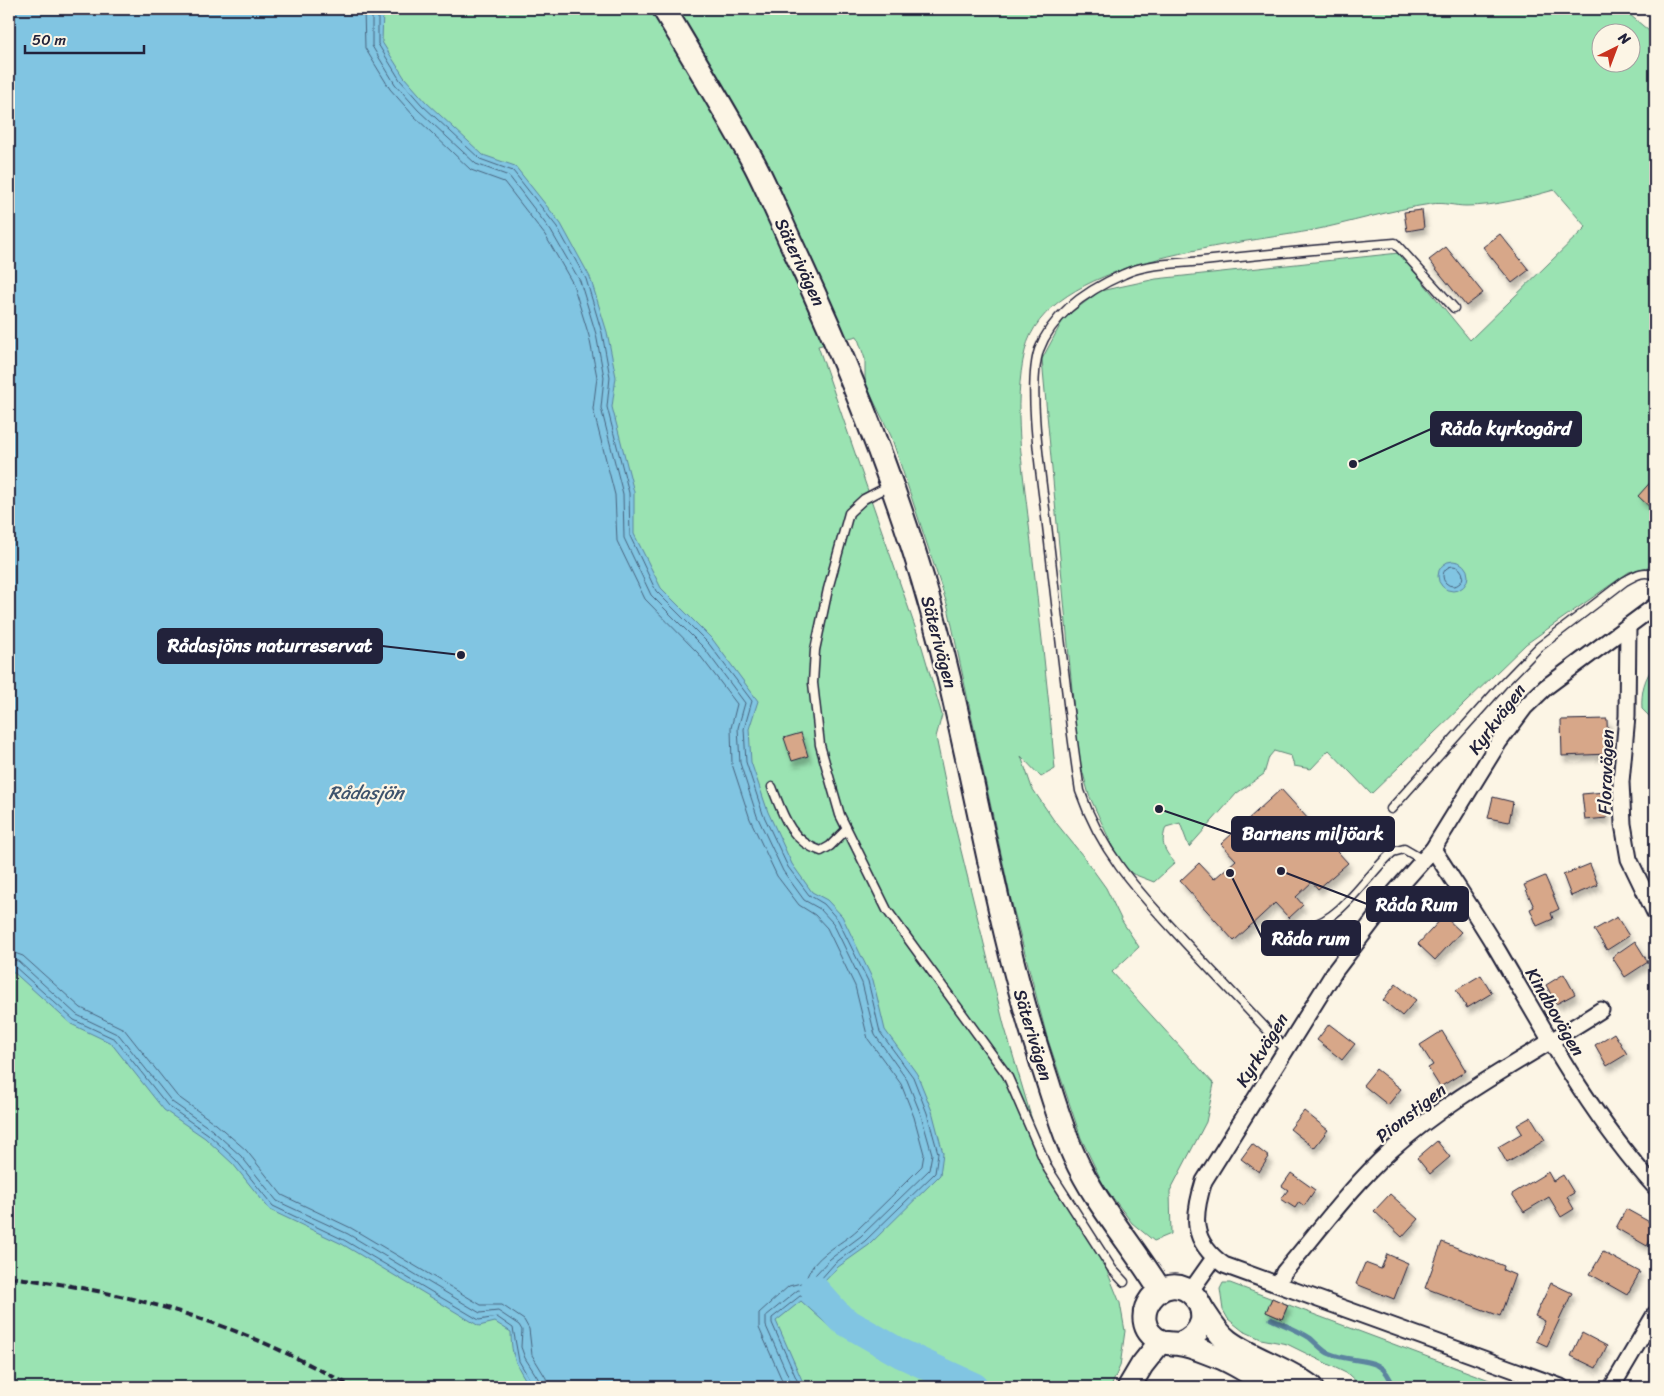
<svg xmlns="http://www.w3.org/2000/svg" width="1664" height="1396" font-family="Sriracha,sans-serif">
  <style>
    .green { fill: #9ae3b2; stroke: #5e8276; fill-rule: evenodd }
    .water { fill: #81c5e2; stroke: #5b849f }
    .lines { fill: none; stroke-linecap: round; stroke-linejoin: round }
    .shore { stroke: #48637e; stroke-width: 1 }
    .stream { stroke: #5b849f; stroke-width: 5 }
    .river { stroke: #81c5e2; stroke-width: 29 }
    .building { fill: #d7a789; stroke: #22223b; filter: url(#shadow) }
    .lane-casing { stroke: #22223b; stroke-width: 11 }
    .street-casing { stroke: #22223b; stroke-width: 19 }
    .secondary-casing { stroke: #22223b; stroke-width: 26 }
    .lane { stroke: #fcf5e5; stroke-width: 8 }
    .street { stroke: #fcf5e5; stroke-width: 15 }
    .secondary { stroke: #fcf5e5; stroke-width: 22 }
    .rail { stroke: #22223b; stroke-width: 4; stroke-dasharray: 8 4; stroke-linecap: butt }
    .labels { text-anchor: middle; dominant-baseline: central; stroke-width: 4.5; stroke-linejoin: round; paint-order: stroke }
    .street-label { font-size: 18px; fill: #22223b; stroke: #fcf5e5 }
    .water-label { font-size: 19px; font-style: italic; fill: #3e536d; stroke: #fcf5e5 }
    .leader { fill: none; stroke: #22223b; stroke-width: 2 }
    .callout-dot { fill: #22223b; stroke: #fcf5e5; stroke-width: 2 }
    .callout { fill: #22223b; stroke: #22223b; stroke-width: 2 }
    .callout-label { font-size: 19px; text-anchor: middle; font-weight: bold; fill: #fff }
  </style>
  <defs>
    <filter id="shadow"><feDropShadow dx="3" dy="5.5" stdDeviation="2.5" flood-color="#0004"/></filter>
  </defs>
  <rect width="100%" height="100%" fill="#fcf5e5"/>
  <filter id="ink" filterUnits="userSpaceOnUse"><feTurbulence type="fractalNoise" baseFrequency=".02" numOctaves="2"/><feDisplacementMap in="SourceGraphic" scale="10" xChannelSelector="R" yChannelSelector="G"/><feConvolveMatrix kernelMatrix="1 2 1 2 8 2 1 2 1" color-interpolation-filters="sRGB"/></filter>
  <g filter="url(#ink)">
    <g class="green">
      <path d="M9,9H1623L1655,36V565L1629,572L1526,644L1371,794L1329,750L1311,769L1294,766L1291,756L1274,751L1269,757L1264,774L1237,793L1189,847L1180,823L1166,827C1160,844 1164,850 1175,863L1154,882L1133,874L1120,863L1089,795L1078,755L1042,359L1064,318L1100,291L1156,279L1399,253L1470,340L1586,227L1554,190C1525,198 1497,206 1466,206C1455,206 1443,202 1431,204C1390,210 1350,223 1309,231C1233,245 1045,260 1025,351C1012,405 1023,471 1029,525C1038,606 1048,687 1055,769L1041,777L1021,756L1032,788L1053,819L1083,856L1106,888L1122,921L1139,947L1112,972L1214,1084L1206,1122L1170,1191L1171,1234L1154,1241L1132,1223L1104,1186L1081,1138L1047,1037L1011,900L948,607L891,436L865,383V359L857,336L818,346L922,647L942,715L936,737L951,810L1004,1025L1035,1130L1069,1209L1105,1266L1120,1303L1125,1331L1120,1366L1111,1387H9ZM1602,32H1632V62H1602Z"/>
      <path d="M1655,631V722L1642,709C1641,692 1644,678 1655,665C1649,652 1647,643 1655,631Z"/>
      <path d="M1223,1283H1230L1508,1387H1362L1348,1374L1287,1344L1261,1339L1243,1331L1228,1319L1223,1310L1220,1289ZM1272,1298L1288,1305L1282,1319L1266,1312Z"/>
    </g>
    <g class="water">
      <path d="M9,9H383L382,42L404,77L426,102L483,155L515,166L561,224L590,277L607,332L616,377L612,407L634,492V534L661,588L713,640L758,701L749,729L751,762L768,812L792,864L812,892L827,900L842,916L873,980L885,1030L917,1074L932,1111L943,1153L940,1175L869,1245L838,1267L824,1282L848,1312L832,1329L801,1301L776,1321L805,1387H530C517,1366 511,1358 511,1332L495,1322L479,1326L342,1244L270,1210L233,1164L205,1138L164,1110L111,1043L71,1024L9,968Z"/>
      <circle cx="1453" cy="576" r="15"/>
    </g>
    <g class="lines">
      <g class="shore">
        <path d="M364,9L365,48L390,89L413,115L471,170L504,182L545,235L573,284L589,336L597,377L593,409L615,495L617,541L645,599L698,653L737,704L731,728L732,764L750,819L777,876L799,905L815,915L827,928L855,986L868,1039L901,1084L914,1117L924,1154L922,1166C901,1187 880,1208 858,1229C840,1246 813,1255 805,1282L789,1286L759,1313V1328L785,1387"/>
        <path d="M372,9V46L395,84L418,110L476,164L509,176L551,231L580,281L596,334L604,377L601,408L623,494L624,538L651,595L704,648L745,703L738,728L740,763L757,816L783,871L804,900L820,909L833,923L862,983L875,1035L907,1080L921,1115L932,1154L929,1170L861,1236L830,1259L815,1275L813,1285L823,1299L822,1302H819L806,1291L798,1290L766,1316V1326L793,1387"/>
        <path d="M378,9V44L400,80L422,105L480,159L513,171L557,227L586,279L602,333L610,377L607,407L629,493L630,536L656,591L709,644L752,701L744,729L746,762L763,814L788,867L809,895L824,904L838,920L868,981L880,1032L913,1077L927,1113L938,1153L935,1173L865,1241L835,1263L820,1280V1285L840,1313L831,1321L805,1297L800,1296L772,1318V1323L800,1387"/>
        <circle cx="1453" cy="576" r="10"/>
        <path d="M9,951L23,956L81,1008L124,1029L177,1096L216,1124L246,1150L282,1195L351,1228L481,1305H502L524,1320L529,1329L532,1355L546,1378L548,1387"/>
        <path d="M9,959L18,961L77,1015L119,1035L172,1102L212,1130L241,1156L277,1201L348,1234L480,1313L498,1311L519,1325L522,1330L521,1347L525,1358L539,1380L541,1387"/>
        <path d="M9,965L14,966L74,1020L115,1039L168,1106L208,1134L236,1160L273,1206L344,1240L479,1320L497,1317L513,1328L519,1361L534,1387"/>
      </g>
      <path class="stream" d="M1271,1319C1284,1325 1298,1330 1310,1338C1316,1343 1322,1350 1328,1353C1353,1365 1384,1352 1393,1387"/>
      <path class="river" d="M814,1289L841,1319L900,1353L974,1387"/>
    </g>
    <g class="building">
      <path d="M1422,210L1424,228L1407,231L1404,212Z"/>
      <path d="M1500,234L1529,270L1512,283L1483,247Z"/>
      <path d="M1446,247L1483,293L1466,306L1429,260Z"/>
      <path d="M1655,477V512L1638,496Z"/>
      <path d="M1607,719L1608,754L1562,756L1561,720Z"/>
      <path d="M801,733L808,756L792,761L784,738Z"/>
      <path d="M1281,789L1348,863L1318,889L1312,882L1296,897L1303,905L1289,918L1275,903L1234,941L1180,881L1199,863L1214,879L1236,860L1221,844Z"/>
      <path d="M1605,792L1607,818L1585,820L1582,794Z"/>
      <path d="M1493,797L1513,802L1509,822L1488,818Z"/>
      <path d="M1590,864L1598,885L1571,896L1563,875Z"/>
      <path d="M1545,876L1559,909L1551,913L1553,919L1537,926L1530,909L1534,907L1524,885Z"/>
      <path d="M1444,916L1461,932L1435,960L1418,944Z"/>
      <path d="M1617,917L1629,936L1607,950L1594,930Z"/>
      <path d="M1635,941L1648,962L1625,977L1612,957Z"/>
      <path d="M1564,974L1575,994L1556,1004L1546,985Z"/>
      <path d="M1481,975L1492,993L1467,1008L1456,990Z"/>
      <path d="M1396,984L1416,1000L1402,1016L1383,1000Z"/>
      <path d="M1329,1024L1355,1044L1342,1060L1317,1040Z"/>
      <path d="M1442,1031L1466,1071L1440,1087L1428,1068L1433,1065L1420,1045Z"/>
      <path d="M1614,1033L1627,1054L1607,1066L1595,1045Z"/>
      <path d="M1376,1069L1401,1089L1388,1105L1363,1085Z"/>
      <path d="M1304,1111L1328,1130L1314,1148L1290,1129Z"/>
      <path d="M1531,1117L1545,1140L1507,1163L1498,1147L1522,1133L1517,1125Z"/>
      <path d="M1437,1141L1450,1157L1430,1174L1417,1158Z"/>
      <path d="M1252,1144L1269,1157L1259,1172L1241,1159Z"/>
      <path d="M1548,1172L1553,1181L1563,1175L1574,1193L1567,1197L1574,1209L1561,1217L1549,1197L1524,1212L1512,1194Z"/>
      <path d="M1291,1173L1315,1190L1304,1206L1299,1202L1295,1208L1281,1199L1288,1190L1282,1186Z"/>
      <path d="M1390,1194L1418,1219L1402,1237L1374,1211Z"/>
      <path d="M1626,1209L1655,1225V1232L1647,1246L1616,1228Z"/>
      <path d="M1442,1242L1504,1266L1503,1270L1515,1275L1500,1316L1425,1288Z"/>
      <path d="M1603,1252L1640,1272L1627,1295L1590,1274Z"/>
      <path d="M1387,1254L1408,1263L1394,1299L1356,1284L1365,1263L1381,1269Z"/>
      <path d="M1551,1283L1572,1293L1547,1346L1536,1341L1545,1321L1535,1316Z"/>
      <path d="M1272,1298L1288,1305L1282,1319L1266,1312Z"/>
      <path d="M1582,1333L1607,1346L1596,1368L1571,1356Z"/>
    </g>
    <g class="lines">
      <g class="lane-casing">
        <g id="lane">
          <path d="M889,486L864,499L849,513L828,589L815,650L813,683L820,745L840,815L887,910L1007,1075L1048,1169L1112,1269L1124,1282"/>
          <path d="M772,787C783,815 790,841 821,851L830,846L846,830"/>
          <path d="M1391,809L1502,685L1539,647L1625,581C1636,575 1643,570 1655,575"/>
          <path d="M1309,926C1341,921 1369,872 1393,852L1404,849L1423,860"/>
          <path d="M1285,1049C1251,1012 1215,975 1181,938C1137,890 1102,854 1080,791C1066,700 1057,608 1046,517C1041,476 1027,386 1039,350C1053,312 1090,289 1124,274C1147,263 1178,264 1203,261C1267,254 1331,248 1395,243L1454,308"/>
        </g>
      </g>
      <g class="street-casing">
        <g id="street">
          <path d="M1628,626L1627,716L1621,782L1623,824L1629,859L1655,913"/>
          <path d="M1433,849C1455,883 1477,916 1498,951C1546,1033 1591,1116 1655,1187"/>
          <path d="M1279,1283L1284,1272C1318,1232 1350,1188 1389,1152C1452,1095 1530,1056 1601,1010"/>
          <path d="M1190,1292L1214,1258"/>
          <path d="M1561,1387L1224,1265C1190,1241 1193,1216 1204,1181L1335,971L1395,892L1433,849L1499,742L1525,707L1546,687L1655,606"/>
          <path d="M1612,1387L1655,1314"/>
        </g>
      </g>
      <g class="secondary-casing">
        <g id="secondary">
          <path d="M664,9C695,61 726,112 755,165C771,196 784,229 799,260C843,355 882,451 914,551C968,719 987,896 1042,1064C1052,1094 1061,1127 1074,1156C1096,1205 1132,1244 1160,1290"/>
          <path d="M1201,1307C1209,1319 1216,1332 1228,1341C1252,1359 1285,1367 1311,1387"/>
          <path d="M1179,1344C1190,1340 1199,1333 1202,1321C1203,1312 1201,1303 1194,1296C1164,1264 1121,1320 1160,1341C1166,1344 1172,1343 1178,1344C1191,1345 1207,1353 1219,1357C1237,1364 1255,1377 1272,1387"/>
          <path d="M1129,1387L1142,1365L1161,1341"/>
        </g>
      </g>
      <use href="#lane" class="lane"/>
      <use href="#street" class="street"/>
      <use href="#secondary" class="secondary"/>
      <path class="rail" d="M9,1277C87,1286 167,1304 240,1333C279,1348 316,1368 353,1387"/>
    </g>
  </g>
  <g class="labels">
    <g class="street-label">
      <text transform="translate(800 262) rotate(65)">Säterivägen</text>
      <text transform="translate(939 642) rotate(75)">Säterivägen</text>
      <text transform="translate(1497 719) rotate(-53)">Kyrkvägen</text>
      <text transform="translate(1606 772) rotate(-88)">Floravägen</text>
      <text transform="translate(1555 1012) rotate(60)">Kindbovägen</text>
      <text transform="translate(1033 1035) rotate(73)">Säterivägen</text>
      <text transform="translate(1262 1050) rotate(-58)">Kyrkvägen</text>
      <text transform="translate(1411 1113) rotate(-38)">Pionstigen</text>
    </g>
    <g class="water-label">
      <text x="366" y="792">Rådasjön</text>
    </g>
  </g>
  <path class="leader" d="M1353 464L1431 429M461 655L382 646M1159 809L1232 834M1281 871L1367 904M1230 873L1262 938"/>
  <g class="callout-dot">
    <circle cx="1353" cy="464" r="5"/>
    <circle cx="461" cy="655" r="5"/>
    <circle cx="1159" cy="809" r="5"/>
    <circle cx="1281" cy="871" r="5"/>
    <circle cx="1230" cy="873" r="5"/>
  </g>
  <g class="callout">
    <rect x="1431" y="412" width="150" height="34" rx="5"/>
    <rect x="158" y="629" width="224" height="34" rx="5"/>
    <rect x="1232" y="817" width="162" height="34" rx="5"/>
    <rect x="1367" y="887" width="101" height="34" rx="5"/>
    <rect x="1262" y="921" width="98" height="34" rx="5"/>
  </g>
  <g class="callout-label">
    <text x="1506" y="435">Råda kyrkogård</text>
    <text x="270" y="652">Rådasjöns naturreservat</text>
    <text x="1313" y="840">Barnens miljöark</text>
    <text x="1417" y="911">Råda Rum</text>
    <text x="1311" y="945">Råda rum</text>
  </g>
  <rect width="1664" height="1396" fill="none" stroke="#fcf5e5" stroke-width="30"/>
  <rect x="15" y="15" width="1634" height="1366" fill="none" stroke="#22223b" stroke-width="2" filter="url(#ink)"/>
  <g transform="translate(1616 48) rotate(42)"><circle r="24" fill="#fcf5e5" stroke="#a5a1a1"/>
  <path d="M0-4L9 19L0 12L-9 19Z" fill="#c8321e"/>
  <text y="-8" font-size="14" font-weight="bold" text-anchor="middle" fill="#22223b">N</text>
  </g>
  <path d="M25 45v8h119v-8" fill="none" stroke="#22223b" stroke-width="2.5"/>
  <text x="32" y="45" font-size="15" fill="#22223b" stroke="#fcf5e5" stroke-width="4" paint-order="stroke">50 m</text>
</svg>
